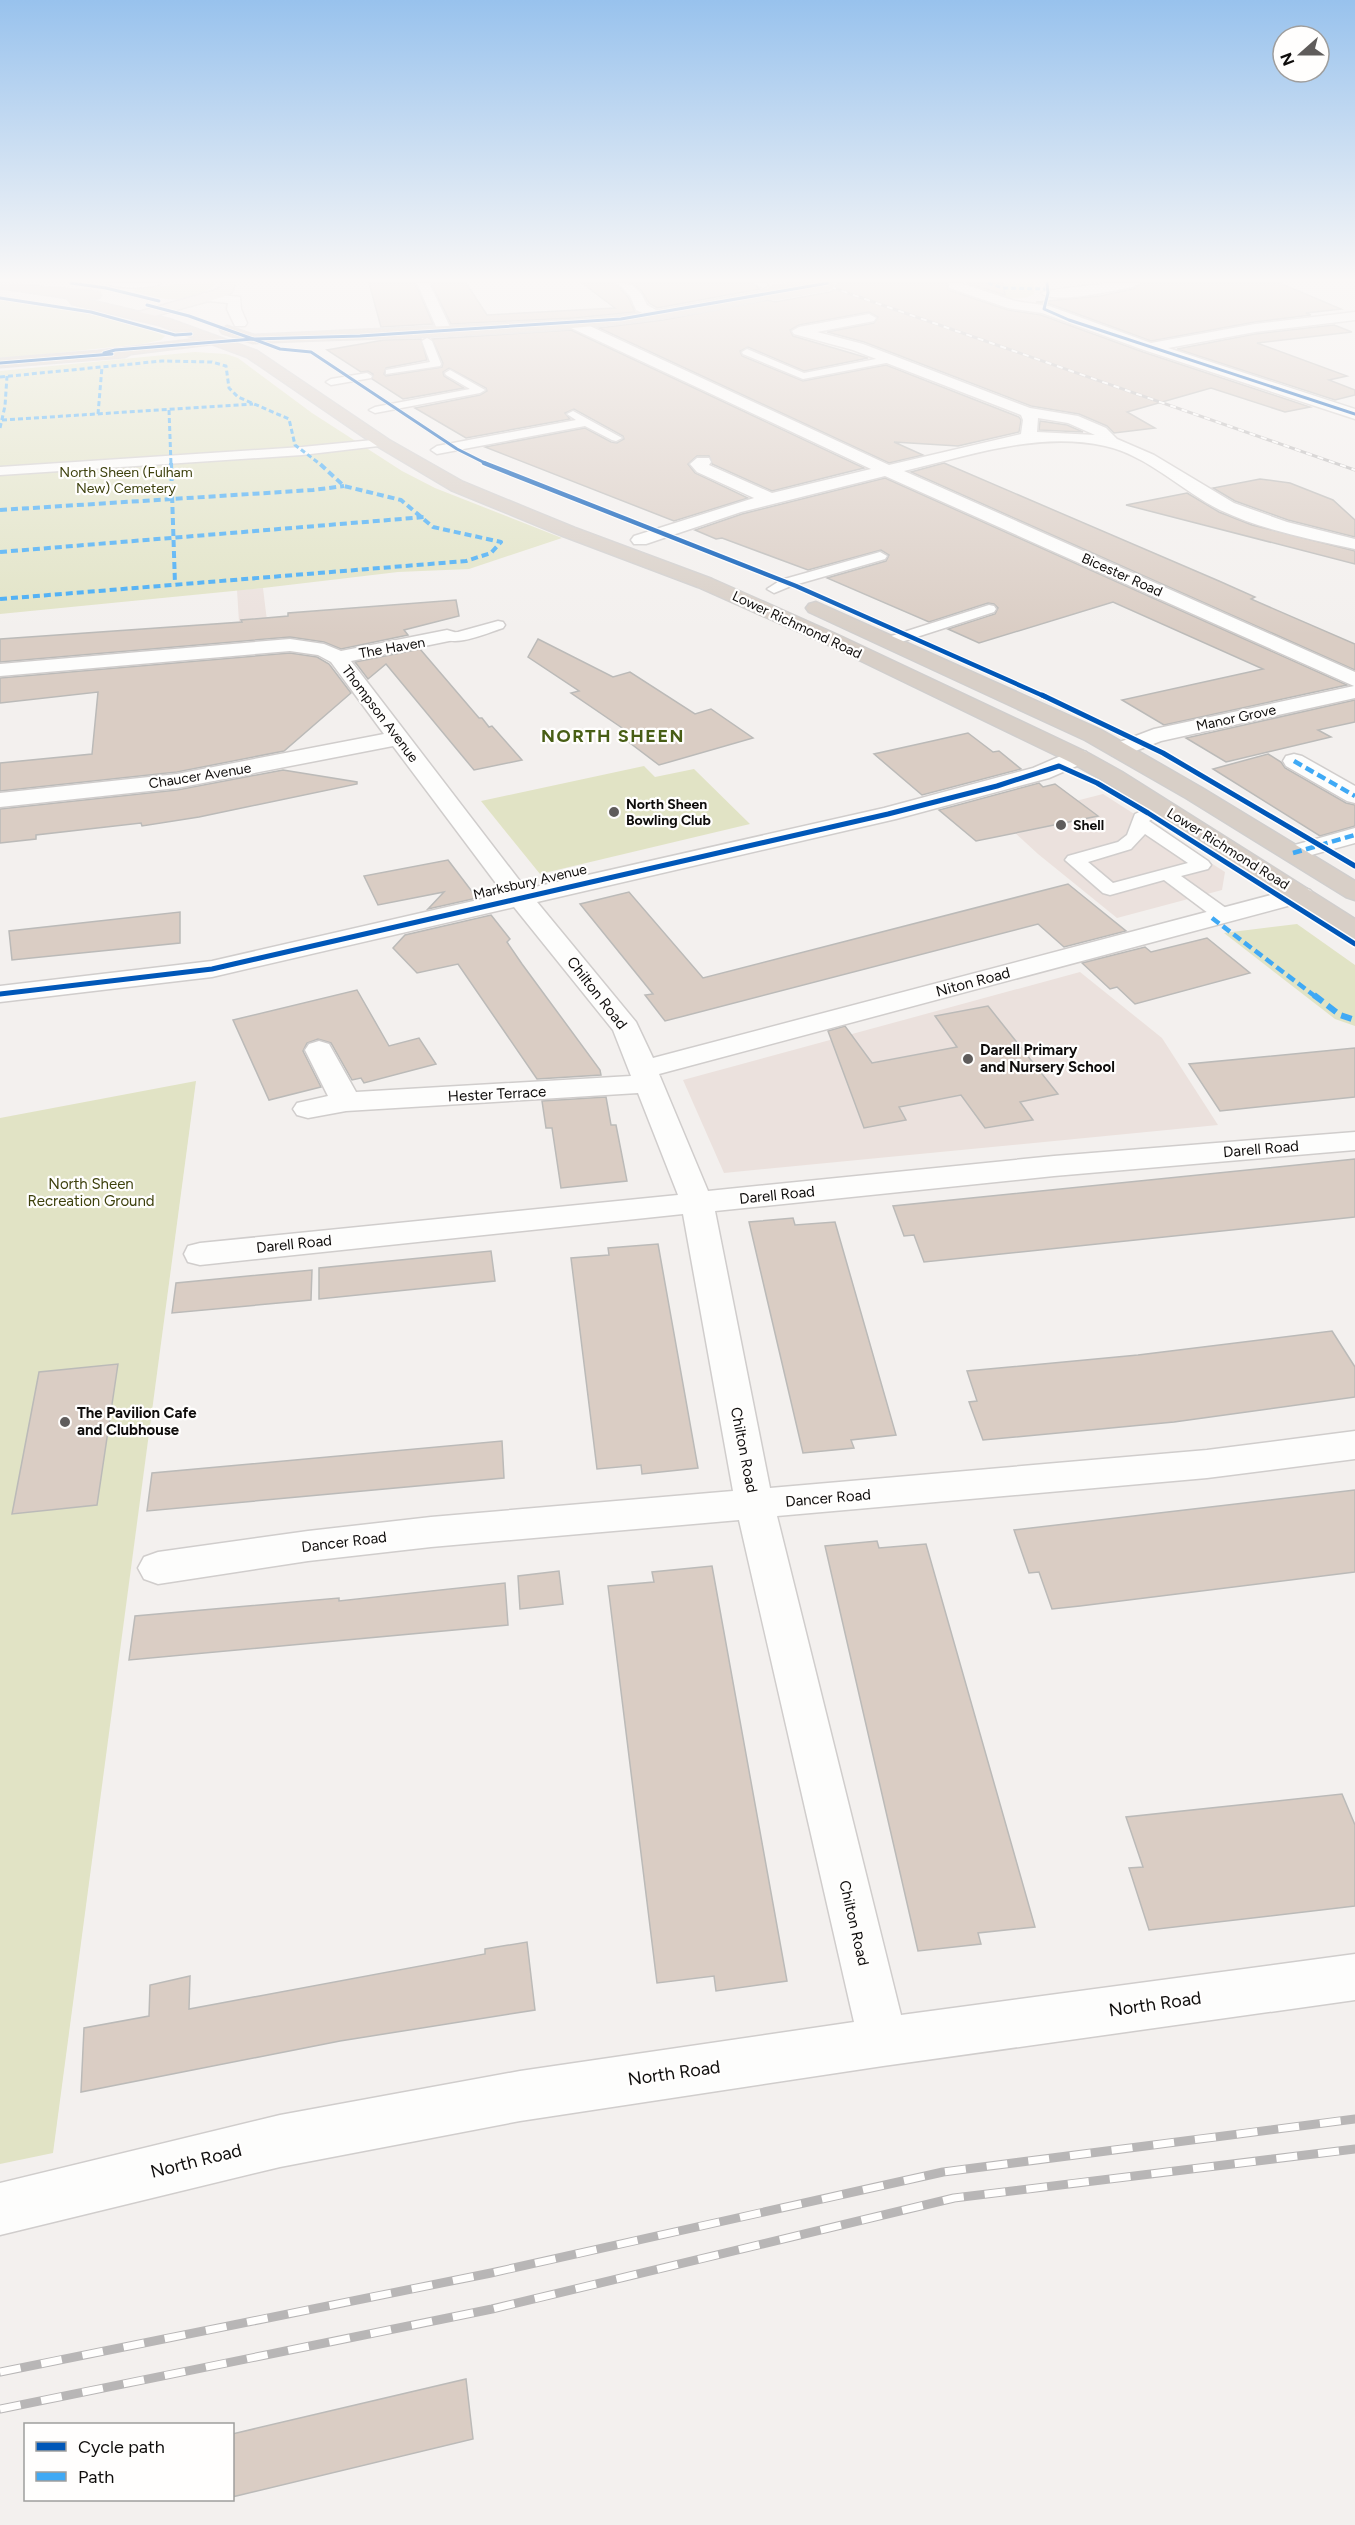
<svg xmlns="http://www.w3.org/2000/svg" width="1355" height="2525" font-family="Figtree,sans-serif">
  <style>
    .built { fill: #ebe1dd }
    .green { fill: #e1e3c5 }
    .building { fill: #dacdc4; stroke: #bbbab8; stroke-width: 1.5 }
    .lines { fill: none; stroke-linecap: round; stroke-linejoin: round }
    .lane-casing { stroke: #d0cdcc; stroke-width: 3 }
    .street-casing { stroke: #d0cdcc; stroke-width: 3 }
    .primary-casing { stroke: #d0cecd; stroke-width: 3 }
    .highway-casing { stroke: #d0cecd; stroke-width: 3 }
    .lane { fill: #fdfdfc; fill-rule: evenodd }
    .street { fill: #fdfdfc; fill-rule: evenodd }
    .primary { fill: #e7e1dc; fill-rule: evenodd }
    .highway { fill: #d8cfc7; fill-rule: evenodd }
    .rail-far1-casing { stroke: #b8b6b6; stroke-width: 3 }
    .rail-casing { stroke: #b8b6b6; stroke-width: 9 }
    .rail-far1 { stroke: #fffefd; stroke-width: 2; stroke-dasharray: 6; stroke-linecap: butt }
    .rail { stroke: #fffefd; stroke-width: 7; stroke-dasharray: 21; stroke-linecap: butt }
    .highway-bridge-casing { stroke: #d0cecd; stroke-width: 16; stroke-linecap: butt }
    .highway-bridge { stroke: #d8cfc7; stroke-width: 14 }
    .quiet-far3 { stroke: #3fa9f5; stroke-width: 3; stroke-dasharray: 5 3; stroke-linecap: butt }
    .quiet-far2 { stroke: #3fa9f5; stroke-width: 4; stroke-dasharray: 7 4; stroke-linecap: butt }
    .quiet-far1 { stroke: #3fa9f5; stroke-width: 4.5; stroke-dasharray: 9 4.5; stroke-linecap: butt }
    .quiet { stroke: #3fa9f5; stroke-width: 6; stroke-dasharray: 11 6; stroke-linecap: butt }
    .cycleway-far2-casing { stroke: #fffefd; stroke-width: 4.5 }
    .cycleway-far1-casing { stroke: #fffefd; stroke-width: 7 }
    .cycleway-casing { stroke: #fffefd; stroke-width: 8 }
    .cycleway-far2 { stroke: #0057b8; stroke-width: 3 }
    .cycleway-far1 { stroke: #0057b8; stroke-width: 4.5 }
    .cycleway { stroke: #0057b8; stroke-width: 5 }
    .poi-dot { fill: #5f5c5b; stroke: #fffefd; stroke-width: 2 }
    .labels { text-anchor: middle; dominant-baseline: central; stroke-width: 4.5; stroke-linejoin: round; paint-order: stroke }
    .far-park-label { font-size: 14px; fill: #3d400c; stroke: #fffefd }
    .far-street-label { font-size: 14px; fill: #0f0d0c; stroke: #fffefd }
    .far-poi-label { font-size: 14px; font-weight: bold; fill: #0f0d0c; stroke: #fffefd; text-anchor: start }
    .street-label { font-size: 15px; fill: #0f0d0c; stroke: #fffefd }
    .poi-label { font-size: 15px; font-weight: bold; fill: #0f0d0c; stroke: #fffefd; text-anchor: start }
    .park-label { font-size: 15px; fill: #3d400c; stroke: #fffefd }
    .far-district-label { font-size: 18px; font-weight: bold; letter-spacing: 1.5px; fill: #485e15; stroke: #fffefd }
    .near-street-label { font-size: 18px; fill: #0f0d0c; stroke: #fffefd }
  </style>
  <rect width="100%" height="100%" fill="#f3f0ee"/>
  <g class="built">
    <path d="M263,588L268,629L240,638L237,590Z"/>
    <path d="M1103,794L1225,872L1222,890L1117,918L1038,854L1001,820Z"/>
    <path d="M1080,972L1162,1038L1218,1125L724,1173L683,1080Z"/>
  </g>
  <g class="green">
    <path d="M188,283H215V285C185,306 164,301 131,290Z"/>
    <path d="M961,283H1034V294C1014,307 981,289 961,283Z"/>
    <path d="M0,299L93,314L146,328L165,336L161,340L142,344L0,359Z"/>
    <path d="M195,352L226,354L238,358L312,413L402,471L435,488L562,538L469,569L398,572L263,588L0,614V371Z"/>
    <path d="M644,766L655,777L694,769L750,824L540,874L481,801Z"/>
    <path d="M1297,924L1355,965V1026L1335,1019L1224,933Z"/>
    <path d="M196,1081L53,2153L0,2164V1118Z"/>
  </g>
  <g class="building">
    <path d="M369,283H415L433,324L381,327Z"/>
    <path d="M431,283H466L487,315L615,308L582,283H615L628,297L635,312L574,318L451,324Z"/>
    <path d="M631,283H752L760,289L657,308L649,303L641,290Z"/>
    <path d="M837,283H947L948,290L1008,310L1041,315L1143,352L1310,407L1285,412L1211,388L1127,412L1155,428L1114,433L1107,426L1079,414L1031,406L864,342L827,332L874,323L878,317L869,312L799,325L790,330L793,336L868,358L804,371L748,347L740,351L742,356L803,381L886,365L1019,417L1021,420L1019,432L958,446L894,442L923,455L889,463L599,328L663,320L768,300L775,302L830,292L834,290Z"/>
    <path d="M967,283H1003L1005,295Z"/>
    <path d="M1141,283H1280L1341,309L1306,313L1311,315L1255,322L1151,341L1050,304L1036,302L1100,296L1133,289Z"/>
    <path d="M1334,325L1352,332L1257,343L1347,376L1329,380L1355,390V395L1335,400L1177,349L1255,334Z"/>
    <path d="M571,330L864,468L772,491L712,464L709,456H697L688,464L695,473L748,498L674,521L485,447L585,428L611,442L617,443L624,439L623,436L574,409L565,413L570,419L466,438L415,408L480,395L487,391L486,388L449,368L443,372L444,376L464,388L403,399L372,379L373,374L368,371L361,372L327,350L384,340L421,339L427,360L386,368L384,374L386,376L442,367L443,363L432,339Z"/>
    <path d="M1040,421L1067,425L1083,432L1039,430Z"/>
    <path d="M944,463L1219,581L1255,597L1251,599L1355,644V670L911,472Z"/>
    <path d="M885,478L1347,685L1164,725L1122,700L1263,669L1113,602L979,643L948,629L995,614L998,608L994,604L988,603L929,622L827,578L886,561L889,555L881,550L808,570L722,538L716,539L695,530L742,514Z"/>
    <path d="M1260,479L1290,483L1333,500L1355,520V537L1288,520L1235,501L1213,488Z"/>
    <path d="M1187,493L1219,512L1252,525L1355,551V564L1126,505Z"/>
    <path d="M456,600L459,616L404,630L408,635L341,649L324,642L290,637L0,662V639L242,622L241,620L288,616V613Z"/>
    <path d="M538,639L613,677L630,672L695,714L711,709L753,738L659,765L618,734L628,732L571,693L579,691L528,657Z"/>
    <path d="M420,649L479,718H482L489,727L492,726L522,760L474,770L386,664L368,679L355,662Z"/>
    <path d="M290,653L317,657L329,664L351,693L284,751L177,772L0,791V763L92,754L98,692L0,703V678Z"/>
    <path d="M1355,700V722L1318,730L1331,737L1226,762L1186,738Z"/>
    <path d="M968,733L993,752L999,751L1021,769L922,795L874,754Z"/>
    <path d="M1268,754L1281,762L1285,768L1346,803L1355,805V826L1320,836L1213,769Z"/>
    <path d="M283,770L357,782V784L199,817L142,826L141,823L36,835V839L0,843V809L177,790Z"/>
    <path d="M1039,783L1043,787L1055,784L1098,816L976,841L939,810Z"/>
    <path d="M448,860L477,898L428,909L444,892L378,905L364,876Z"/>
    <path d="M1068,884L1126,931L1064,947L1038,924L665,1021L645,995L653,994L580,904L629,892L703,978Z"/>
    <path d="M180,912V943L12,960L9,931Z"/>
    <path d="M491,915L510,939L507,942L522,964L600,1070L601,1075L537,1079L458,964L417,973L393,948L405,935Z"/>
    <path d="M1207,938L1250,973L1135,1004L1117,987L1110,989L1082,963L1145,947L1151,952Z"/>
    <path d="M357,990L389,1046L419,1038L436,1064L364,1083L361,1078L352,1080L331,1043L318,1039L307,1043L303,1051L321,1087L269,1100L233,1020Z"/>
    <path d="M988,1006L1058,1094L1020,1102L1033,1120L985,1128L961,1095L899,1107L906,1120L864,1128L828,1031L845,1026L872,1063L957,1047L935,1016Z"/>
    <path d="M1355,1048V1097L1220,1111L1189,1064Z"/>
    <path d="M606,1097L611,1125H616L627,1181L561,1188L552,1128H546L542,1101Z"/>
    <path d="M1355,1159V1217L982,1256L924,1262L914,1235L904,1236L893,1206Z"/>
    <path d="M793,1218L795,1225L835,1222L896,1435L851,1440L854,1448L803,1453L749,1222Z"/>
    <path d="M658,1244L698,1468L642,1474L641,1465L597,1469L571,1258L609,1255L608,1248Z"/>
    <path d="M491,1251L495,1281L319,1299V1268Z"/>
    <path d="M312,1270L311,1300L172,1313L176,1283Z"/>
    <path d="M1332,1331L1355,1367V1397L1174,1422L983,1440L969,1402L977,1401L967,1371L1138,1355Z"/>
    <path d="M118,1364L97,1505L12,1514L39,1372Z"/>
    <path d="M502,1441L504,1478L147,1511L152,1473Z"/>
    <path d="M1355,1490V1572L1080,1606L1052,1609L1039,1572L1029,1573L1014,1530Z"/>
    <path d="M877,1541L879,1548L926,1544L1035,1927L978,1933L981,1944L918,1951L825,1546Z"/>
    <path d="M712,1566L787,1981L716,1991L714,1976L657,1983L608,1586L654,1582L652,1572Z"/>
    <path d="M559,1571L563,1604L520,1609L518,1576Z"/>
    <path d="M505,1583L508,1625L129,1660L135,1616L339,1598V1601Z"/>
    <path d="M1342,1794L1355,1825V1906L1149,1930L1129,1868L1143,1867L1126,1817Z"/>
    <path d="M527,1942L535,2010L340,2041L81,2092L84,2028L149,2016L150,1985L190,1976L189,2009L485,1954V1949Z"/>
    <path d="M466,2379L473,2439L232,2497V2434Z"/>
  </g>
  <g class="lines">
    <g class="lane-casing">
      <g id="lane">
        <path d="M754,283H766L768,285L763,288Z"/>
        <path d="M427,338L432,341L441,364L440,366L386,374V370L430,362L422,341Z"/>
        <path d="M747,349L804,373L891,356L896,359L891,362L803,379L743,354L742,352Z"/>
        <path d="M450,370L485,390L480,393L375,413L369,410L375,407L470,389L446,375L445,373Z"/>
        <path d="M367,373L372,376L371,378L331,385L326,382L331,379Z"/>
        <path d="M573,411L622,438L616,441L612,440L585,426L437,454L431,450L437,446L576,420L567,414Z"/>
        <path d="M383,439L389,443L387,445L302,455L0,475V467L302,447Z"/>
        <path d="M880,552L887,556L885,559L791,586L774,593L767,589L781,580Z"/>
        <path d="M989,605L994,606L996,609L994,612L895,644L890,645L883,641L885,638Z"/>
        <path d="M498,621L503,622L505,625L503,628C487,633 453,649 440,636L442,633L458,632Z"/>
        <path d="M1161,802L1167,803L1170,807L1149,821L1208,861L1211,865L1208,869L1181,876L1230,911L1232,915L1230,919H1216L1164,880L1110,895L1103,893L1065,860L1068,856L1118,842L1127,835L1135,814ZM1145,834L1188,863L1113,883L1088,862L1131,849Z"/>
      </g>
    </g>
    <g class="street-casing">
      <g id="street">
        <path d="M107,283H161C154,289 113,289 107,283Z"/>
        <path d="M417,283H429L452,331L450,334L445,335L438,331Z"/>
        <path d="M617,283C634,283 640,289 647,305L665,315L663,318H653L636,310L630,296Z"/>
        <path d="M949,283H960L1015,301L1049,306L1151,343L1255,324L1355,312V320L1255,332L1168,348L1355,409V419L1144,350L1042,313L1008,308L949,288Z"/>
        <path d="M1110,283H1139L1133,287C1115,290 1054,305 1041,293C1046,289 1098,285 1110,283Z"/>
        <path d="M204,293L240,297L241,309L247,323L245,326H235L227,309L228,303L199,300L197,297Z"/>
        <path d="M869,314L876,318L874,321L817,332L863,344L1030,408L1078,416L1106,428L1117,439L1154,455L1234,503L1287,522L1355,539V549C1310,539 1262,530 1220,510C1182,491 1147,455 1105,446C1037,431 969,456 904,471L1355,672V698L1161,741L1120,757L1112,755L1109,750L1112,745L1154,729L1354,686L885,476L741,512L646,544H634L631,540L634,536L754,498L697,472L690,464L697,458H709L711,462L709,465L772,493L871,469L569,327L567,324L569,321H579L889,465L1021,434L1023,420L1021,415L853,350L794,334L792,331L799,327ZM1038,418L1068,423L1095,435L1037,432Z"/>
        <path d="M447,630L454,632L457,636L454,640L351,661L526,889L884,808L1033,768L1070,752L1078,750L1086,752L1089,757L1086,762L1049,778L896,819L537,902L636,1022L653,1058L1301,887L1310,890L1314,895L1310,900L659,1074L708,1191L1054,1156L1355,1132V1150L1054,1176L715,1211L770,1488L1207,1450L1355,1431V1459L1207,1478L777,1516L901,2015L1355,1954V2000L883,2066L520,2121L280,2167L0,2235V2183L280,2115L520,2071L854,2022L739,1520L431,1547L308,1561L158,1584L144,1579L138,1568L144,1557L158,1552L308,1531L431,1517L733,1491L683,1214L200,1265L188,1262L184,1254L188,1246L200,1243L678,1195L638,1093L346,1111L308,1118L297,1115L293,1109L297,1103L328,1096L305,1050L309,1044L319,1041L329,1044L356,1092L631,1076L613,1030L514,907L212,977L0,1002V986L212,961L504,894L393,746L177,788L0,807V793L177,774L384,734L331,662L318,655L290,651L0,676V664L290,639L324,644L341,651Z"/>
        <path d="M1294,754L1302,756L1355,786V803L1347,801L1286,766L1283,761L1286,756Z"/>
        <path d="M1355,828V843L1293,860L1284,858L1281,853L1284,848Z"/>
      </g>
    </g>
    <g class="primary-casing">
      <path id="primary" d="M223,283H235L232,292L223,297L140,320L133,316L135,313L213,291L221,287Z"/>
    </g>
    <g class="highway-casing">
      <g id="highway">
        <path d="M0,283L99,292L101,295L99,298L85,299L169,319L257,351L389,440L463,482L575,528L712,579L838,635L1086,752L1122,772L1355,919V938L1346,936L1106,782L1070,762L824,643L698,587L563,536L451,490L377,446L247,357L212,344L131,354L125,357L0,367V359L98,351L197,339L159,325L72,304L67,298L0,288Z"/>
        <path d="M773,289L780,293L778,296C609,338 426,335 253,343L222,333L220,330L227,326L254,335L574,320L643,313Z"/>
        <path d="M816,602L1101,730L1202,788L1355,881V900L1346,897L1186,798L1085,740L809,612L806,608L809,604Z"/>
      </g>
    </g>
    <use href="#lane" class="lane"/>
    <use href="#street" class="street"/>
    <use href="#primary" class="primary"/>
    <use href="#highway" class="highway"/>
    <g class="rail-far1-casing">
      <path id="rail-far1" d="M819,283L1355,470"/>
    </g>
    <g class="rail-casing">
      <g id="rail">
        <path d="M0,2372L491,2273L943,2172L1355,2119"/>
        <path d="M0,2409L492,2309L954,2198L1355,2149"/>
      </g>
    </g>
    <use href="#rail-far1" class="rail-far1"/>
    <use href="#rail" class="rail"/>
    <g class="highway-bridge-casing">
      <path id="highway-bridge" d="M773,293L828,283"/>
    </g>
    <use href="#highway-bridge" class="highway-bridge"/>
    <g class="quiet-far3">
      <path d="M988,283L1003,288L1047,289"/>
      <path d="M0,377L162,361L212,362L226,366L229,388L238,397L289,419L295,445L320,464"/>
      <path d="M169,410L171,464"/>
      <path d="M98,414L102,367"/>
      <path d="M2,420L253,404"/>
      <path d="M0,428L5,406L7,376"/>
    </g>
    <g class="quiet-far2">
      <path d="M171,463L175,584"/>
      <path d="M0,510L313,490L344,486"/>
      <path d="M0,552L425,517"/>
      <path d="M0,599L466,561L491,553L501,542L433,527L401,500L344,486L319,463"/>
    </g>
    <g class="quiet-far1">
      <path d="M1294,761L1355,796"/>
      <path d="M1293,853L1355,835"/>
      <path d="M1212,918L1316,997"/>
    </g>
    <path class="quiet" d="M1314,995L1340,1015L1355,1020"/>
    <g class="cycleway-far2-casing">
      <g id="cycleway-far2">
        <path d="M71,283L106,288L159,301"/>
        <path d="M1047,283L1048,293L1044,309L1069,320L1355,414"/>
        <path d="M0,298L91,312L175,335L191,334"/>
        <path d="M147,305L189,316L253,339L360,336L621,319L828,283"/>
        <path d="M104,353L115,350L253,339L280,349L311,352L457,449L487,464"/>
        <path d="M0,363L112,354"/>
      </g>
    </g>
    <g class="cycleway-far1-casing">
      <path id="cycleway-far1" d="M484,463L796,586L1046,697"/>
    </g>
    <g class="cycleway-casing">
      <g id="cycleway">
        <path d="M1042,695L1163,753L1355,866"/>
        <path d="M0,994L212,969L888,814L997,786L1059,766L1097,783L1148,813L1355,944"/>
      </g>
    </g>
    <use href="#cycleway-far2" class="cycleway-far2"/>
    <use href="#cycleway-far1" class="cycleway-far1"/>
    <use href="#cycleway" class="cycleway"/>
  </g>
  <linearGradient id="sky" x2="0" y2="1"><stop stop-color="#98c2ed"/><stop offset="0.44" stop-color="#faf8f7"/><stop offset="1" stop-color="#faf8f7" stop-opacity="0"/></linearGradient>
  <rect width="1355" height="636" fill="url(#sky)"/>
  <g class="poi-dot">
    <circle cx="614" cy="812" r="6"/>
    <circle cx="1061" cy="825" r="6"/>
    <circle cx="968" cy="1059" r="6"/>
    <circle cx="65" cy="1422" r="6"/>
  </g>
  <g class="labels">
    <g class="far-park-label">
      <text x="126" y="472">North Sheen (Fulham<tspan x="126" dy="16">New) Cemetery</tspan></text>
    </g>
    <g class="far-street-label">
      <text transform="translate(1122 575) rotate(24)">Bicester Road</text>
      <text transform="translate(797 625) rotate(25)">Lower Richmond Road</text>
      <text transform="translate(392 648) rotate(-10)">The Haven</text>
      <text transform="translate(380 714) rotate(53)">Thompson Avenue</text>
      <text transform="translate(1236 718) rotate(-12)">Manor Grove</text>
      <text transform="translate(200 776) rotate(-9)">Chaucer Avenue</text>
      <text transform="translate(1228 849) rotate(32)">Lower Richmond Road</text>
      <text transform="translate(530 882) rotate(-13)">Marksbury Avenue</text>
    </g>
    <g class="far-poi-label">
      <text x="626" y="804">North Sheen<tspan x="626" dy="16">Bowling Club</tspan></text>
      <text x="1073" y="825">Shell</text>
    </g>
    <g class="street-label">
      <text transform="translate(973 982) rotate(-15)">Niton Road</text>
      <text transform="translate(597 993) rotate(52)">Chilton Road</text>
      <text transform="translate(497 1094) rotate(-3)">Hester Terrace</text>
      <text transform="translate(1261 1149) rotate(-5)">Darell Road</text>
      <text transform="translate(777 1195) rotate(-6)">Darell Road</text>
      <text transform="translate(294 1244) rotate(-6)">Darell Road</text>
      <text transform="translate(744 1450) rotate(79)">Chilton Road</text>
      <text transform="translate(828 1498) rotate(-5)">Dancer Road</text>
      <text transform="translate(344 1542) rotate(-7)">Dancer Road</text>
      <text transform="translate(854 1923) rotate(77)">Chilton Road</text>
    </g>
    <g class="poi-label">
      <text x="980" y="1050">Darell Primary<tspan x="980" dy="17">and Nursery School</tspan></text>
      <text x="77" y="1413">The Pavilion Cafe<tspan x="77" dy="17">and Clubhouse</tspan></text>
    </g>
    <g class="park-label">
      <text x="91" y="1184">North Sheen<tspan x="91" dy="17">Recreation Ground</tspan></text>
    </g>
    <g class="far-district-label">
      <text x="613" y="736">NORTH SHEEN</text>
    </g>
    <g class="near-street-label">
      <text transform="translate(1155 2004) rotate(-8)">North Road</text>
      <text transform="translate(674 2073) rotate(-8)">North Road</text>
      <text transform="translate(196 2161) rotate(-14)">North Road</text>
    </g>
  </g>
  <rect x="24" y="2423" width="210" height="78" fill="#fffefd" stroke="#9f9e9d" stroke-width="1.5"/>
  <rect x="36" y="2442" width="30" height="9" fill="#0057b8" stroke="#9f9e9d" stroke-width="1.5"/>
  <text x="78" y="2453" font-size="18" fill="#0f0d0c">Cycle path</text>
  <rect x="36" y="2472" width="30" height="9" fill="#3fa9f5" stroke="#9f9e9d" stroke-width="1.5"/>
  <text x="78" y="2483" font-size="18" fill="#0f0d0c">Path</text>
  <g transform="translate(1301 54) rotate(249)"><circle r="28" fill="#fffefd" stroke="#9f9e9d" stroke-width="1.5"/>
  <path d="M0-4.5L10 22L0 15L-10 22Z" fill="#5f5c5b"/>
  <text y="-9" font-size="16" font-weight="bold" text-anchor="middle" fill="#0f0d0c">N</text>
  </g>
</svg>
